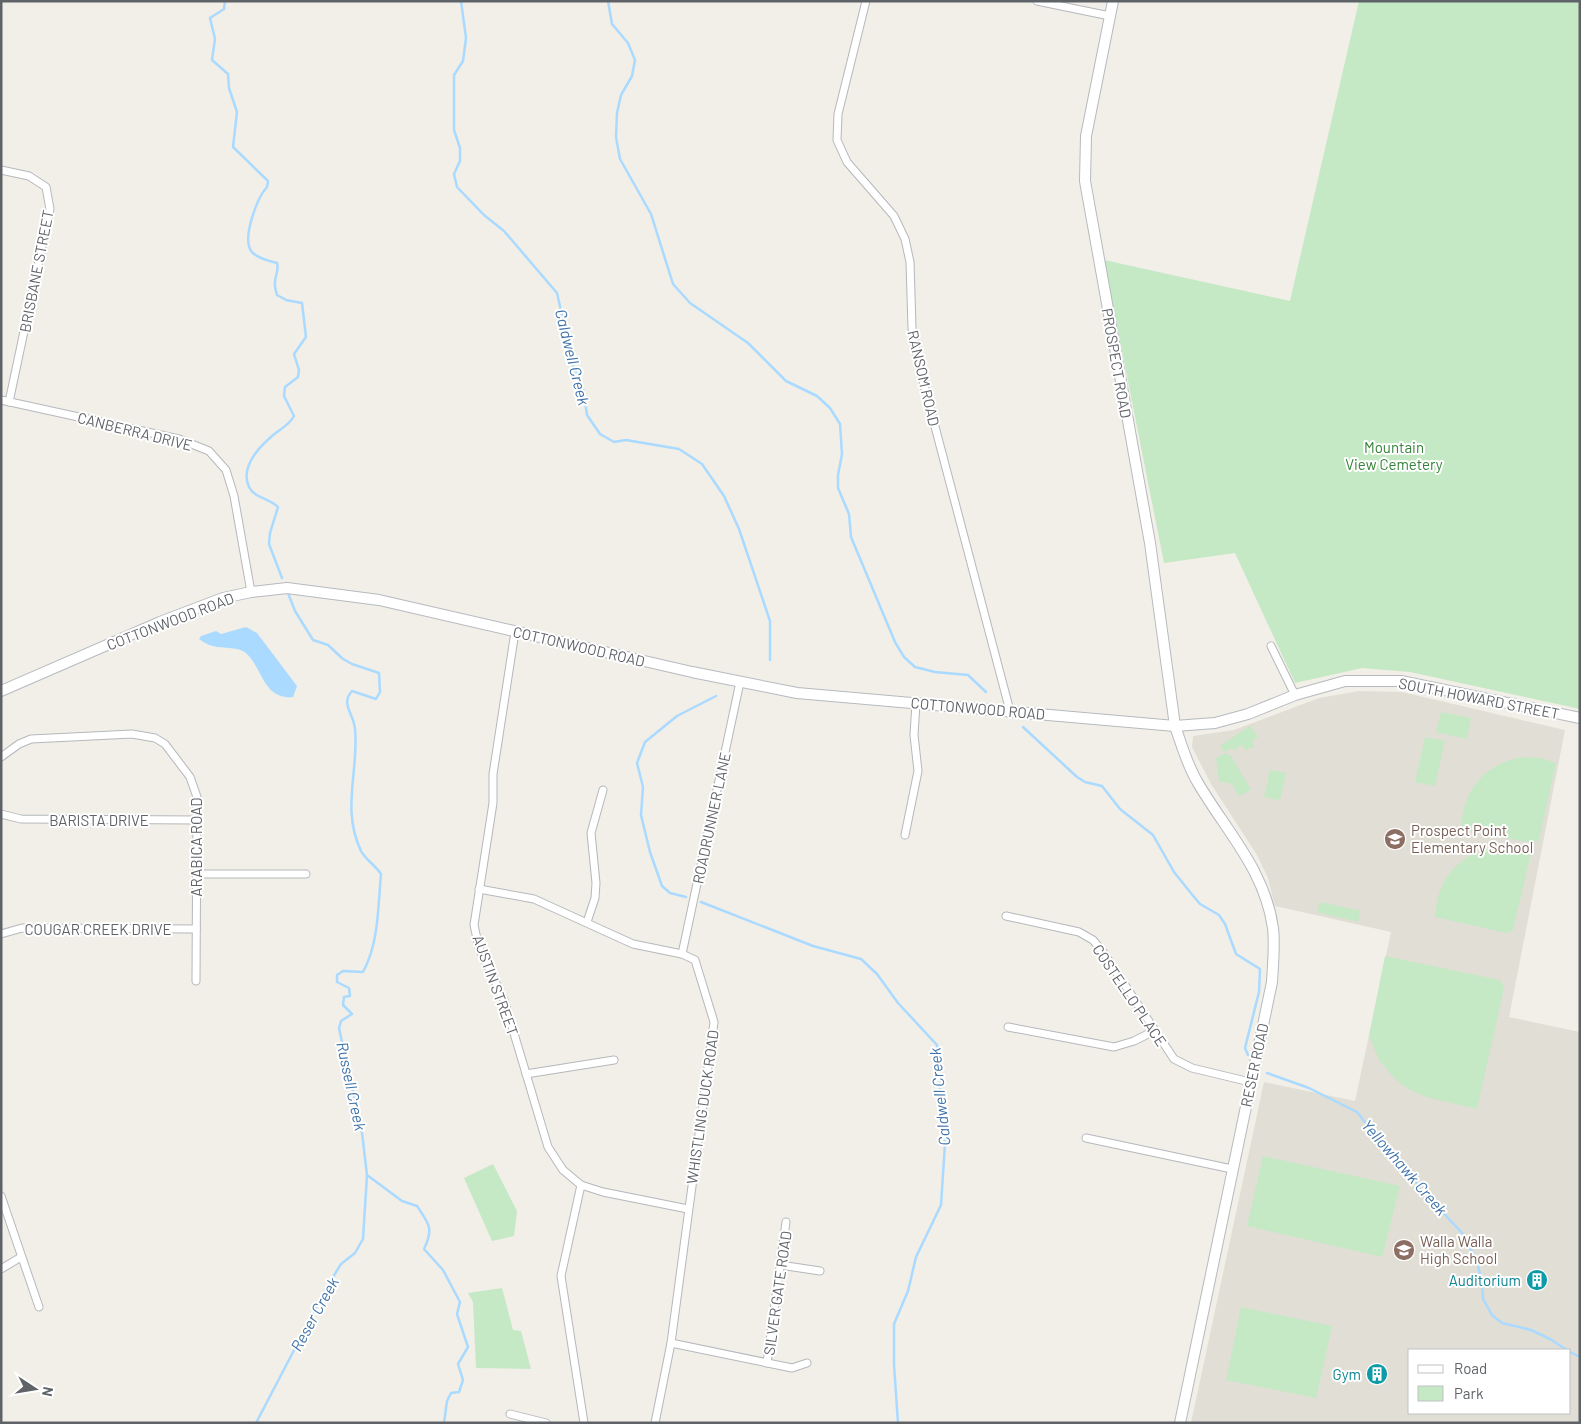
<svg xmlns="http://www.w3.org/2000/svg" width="1581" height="1424" font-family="Barlow,sans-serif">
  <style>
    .education { fill: #e1ded6; fill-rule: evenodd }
    .green { fill: #c5e8c5 }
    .water { fill: #aadaff }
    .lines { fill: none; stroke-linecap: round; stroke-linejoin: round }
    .stream { stroke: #aadaff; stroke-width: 2.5 }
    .street-casing { stroke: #b5b8bc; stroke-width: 9 }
    .secondary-casing { stroke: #b6babf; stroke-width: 12 }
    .street { stroke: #fff; stroke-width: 7 }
    .secondary { stroke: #fff; stroke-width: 10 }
    .labels { text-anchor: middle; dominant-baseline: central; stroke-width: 4; stroke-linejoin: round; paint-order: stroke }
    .street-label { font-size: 15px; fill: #5f6368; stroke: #fff }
    .park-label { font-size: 15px; fill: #348238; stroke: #fff }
    .education-label { font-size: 15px; fill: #785e54; stroke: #fff; text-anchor: start }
    .culture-label { font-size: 15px; fill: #0d838f; stroke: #fff; text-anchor: end }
    .water-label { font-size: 16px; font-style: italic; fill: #4174aa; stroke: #fff }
  </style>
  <rect width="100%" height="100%" fill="#f1efe8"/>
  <path class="education" d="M1359,691L1402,692L1565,730L1509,1017L1580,1032V1423H1191L1264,1082L1355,1101L1391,932L1275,906L1268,878L1257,855L1211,784L1192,747L1193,736L1234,730L1319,698ZM1410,1350H1570V1413H1410Z"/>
  <g class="green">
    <path d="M1359,1H1580V709L1410,672L1362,668L1295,683L1235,553L1164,563L1104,260L1290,301Z"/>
    <path d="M1441,712L1471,718L1467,739L1436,732Z"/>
    <path d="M1250,726L1258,737L1252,741L1254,747L1245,750L1242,744L1234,751L1232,748L1224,752L1220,746Z"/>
    <path d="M1425,737L1445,741L1435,786L1415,782Z"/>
    <path d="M1225,753L1231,756L1251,790L1239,796L1232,784L1219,781L1216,758Z"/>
    <path d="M1524,757L1540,758L1556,763L1539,840L1533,843L1461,829C1462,790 1486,762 1524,757Z"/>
    <path d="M1270,770L1286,773L1280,800L1264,797Z"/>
    <path d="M1499,847L1516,848L1531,853L1513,930L1507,933L1435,917C1436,879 1461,851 1499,847Z"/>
    <path d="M1320,902L1361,911L1358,922L1317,912Z"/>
    <path d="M1385,956L1500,980L1504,988L1477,1109L1426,1097L1410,1090L1396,1080L1379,1060L1369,1036Z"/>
    <path d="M1263,1156L1400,1186L1382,1257L1247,1226Z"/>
    <path d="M493,1164L517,1211L514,1236L492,1241L464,1178Z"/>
    <path d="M502,1288L513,1330L521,1331L531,1369L476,1368L473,1302L468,1293Z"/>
    <path d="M1241,1307L1332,1326L1316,1398L1226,1380Z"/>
  </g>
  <path class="water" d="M246,627L257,633L297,686L293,697C264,700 263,670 247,654C239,646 224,649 213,646C208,645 203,642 199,639L201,636L216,631L221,634Z"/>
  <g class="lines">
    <g class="stream">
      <path d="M225,1L224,9L210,18L215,39L212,60L228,74L229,88L237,112L233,147L268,181L267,187C257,198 241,240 252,252C258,259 270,261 277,263C280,273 271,278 277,295L286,300L302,303L306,337L294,354L299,370L298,377L285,387L284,396L294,416C288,427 279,429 271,437C258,448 240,468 249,487C255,499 270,498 278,507L270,533L269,544L282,578"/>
      <path d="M461,1L466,38L463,61L454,75V130L460,148V161L454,174L457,187L484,215L504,231L557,293L574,369L583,389L587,415L600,434L614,442L626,440L679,449L702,464L724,496L739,529L770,621V660"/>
      <path d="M608,1L612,24L628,43L635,60L632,76L621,95L617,113L616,137L620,159L651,214L673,284L690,303L748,343L786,381L817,396L830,408L840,424L842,454L838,475V488L849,514L851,537L895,642L904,657L915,667L935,672L968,675L986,692"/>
      <path d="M288,593L295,611L313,640L328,645L343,659L352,664L379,673L380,692L376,699L352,691C340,704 354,714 355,729C359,771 341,809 361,851C365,859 376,866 381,874C378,906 379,943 363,972L343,971L337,975V982L349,988L350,996L344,997L343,1005L352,1014L341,1021L339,1028L362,1133L367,1175L402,1201L417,1206C429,1224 434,1228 424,1249L443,1270L460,1302L457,1314L468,1347L458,1364L463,1380L459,1392L451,1393L447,1401L444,1423"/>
      <path d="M1023,727L1077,777L1085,782L1102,786L1120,809L1153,835L1174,872L1190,892L1200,904L1219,915L1225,924L1236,954L1260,969L1259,992L1245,1048L1248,1055"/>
      <path d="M686,897L670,893L662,886L650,852L641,815L643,787L637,763L645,742L677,716L716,696"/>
      <path d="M701,902L813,946L861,959L877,974L898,1003L937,1045L940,1064V1099L945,1143L941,1205L916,1257L908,1291L894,1324V1365L898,1423"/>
      <path d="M1267,1073L1309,1088L1357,1112L1392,1156L1407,1168L1420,1188L1463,1234L1475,1257L1482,1280L1483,1299L1492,1315L1502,1323L1531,1330L1550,1339L1567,1350"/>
      <path d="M1570,1352L1580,1357"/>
      <path d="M256,1423L327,1287L341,1264L355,1253L363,1239L367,1175"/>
    </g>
    <g class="street-casing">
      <g id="street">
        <path d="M866,1L838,114L837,140L847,162L894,216L905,239L910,262L912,328L918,362L1010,711"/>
        <path d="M1037,1L1110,16"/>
        <path d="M1,170L29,176L46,187L50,209L9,402"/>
        <path d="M1,400L179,439L209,451L226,470L234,496L251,592"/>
        <path d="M515,632L493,774V803L474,925L479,948L504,1000L548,1147L563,1170L581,1185L603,1192L688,1209"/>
        <path d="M1271,646L1295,695"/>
        <path d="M1,757L19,744L31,739L132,734L155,738L165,744L190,777L197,797L196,981"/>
        <path d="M1,814L21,819L197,820"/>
        <path d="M905,835L918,771L914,735L916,703"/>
        <path d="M196,874H306"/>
        <path d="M479,889L534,899L633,944L682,954L695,960L714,1022L671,1343L655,1423"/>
        <path d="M1006,916L1079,932L1093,940L1103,952L1174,1059L1192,1068L1250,1082"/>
        <path d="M587,922L595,898L596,883L591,833L603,790"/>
        <path d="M1,934L22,928L196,929"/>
        <path d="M682,954L740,682"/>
        <path d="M1008,1027L1114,1047L1134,1041L1154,1031"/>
        <path d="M526,1074L614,1060"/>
        <path d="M1086,1138L1232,1169"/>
        <path d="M581,1185L561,1276L584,1423"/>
        <path d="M1,1196L39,1307"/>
        <path d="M780,1265L820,1271"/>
        <path d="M1,1269L21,1257"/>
        <path d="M671,1343L792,1368L807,1363"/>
        <path d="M767,1363L786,1222"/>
        <path d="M510,1414L546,1423"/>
      </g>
    </g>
    <g class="secondary-casing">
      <g id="secondary">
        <path d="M1113,1L1086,136L1085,181L1150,543L1175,726C1182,746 1187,765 1198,783C1226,831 1265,870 1273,928C1275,945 1273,964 1272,982L1180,1423"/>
        <path d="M1,691L160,622L223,598L251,592L287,588L379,600L692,672L797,693L1175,726L1215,723L1248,714L1295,695L1345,681H1401L1580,718"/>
      </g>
    </g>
    <use href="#street" class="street"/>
    <use href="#secondary" class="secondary"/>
  </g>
  <defs>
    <g id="school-disc" transform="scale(1.125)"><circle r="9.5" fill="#8d6e63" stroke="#fff"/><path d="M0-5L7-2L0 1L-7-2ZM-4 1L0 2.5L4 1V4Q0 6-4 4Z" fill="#fff"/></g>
    <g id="building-disc" transform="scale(1.125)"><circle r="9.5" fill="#0f9aa8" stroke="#fff"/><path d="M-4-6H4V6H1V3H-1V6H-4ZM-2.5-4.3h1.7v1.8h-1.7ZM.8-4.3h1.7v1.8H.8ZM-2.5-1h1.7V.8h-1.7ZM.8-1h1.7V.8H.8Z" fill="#fff"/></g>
  </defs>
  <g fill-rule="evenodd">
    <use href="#school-disc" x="1395" y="839"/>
    <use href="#school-disc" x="1404" y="1250"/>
    <use href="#building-disc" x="1537" y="1280"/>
    <use href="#building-disc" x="1377" y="1374"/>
  </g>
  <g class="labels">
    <g class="street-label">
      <text transform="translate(36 271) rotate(-79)">BRISBANE STREET</text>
      <text transform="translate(1117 363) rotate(80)">PROSPECT ROAD</text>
      <text transform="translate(924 378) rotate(77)">RANSOM ROAD</text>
      <text transform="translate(135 431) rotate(14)">CANBERRA DRIVE</text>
      <text transform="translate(170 621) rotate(-21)">COTTONWOOD ROAD</text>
      <text transform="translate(579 646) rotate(13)">COTTONWOOD ROAD</text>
      <text transform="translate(1479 698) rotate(11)">SOUTH HOWARD STREET</text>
      <text transform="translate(978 708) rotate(5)">COTTONWOOD ROAD</text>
      <text transform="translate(711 818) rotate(-78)">ROADRUNNER LANE</text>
      <text x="99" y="820">BARISTA DRIVE</text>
      <text transform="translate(196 847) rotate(-90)">ARABICA ROAD</text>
      <text x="98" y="929">COUGAR CREEK DRIVE</text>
      <text transform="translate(496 985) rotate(70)">AUSTIN STREET</text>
      <text transform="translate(1130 995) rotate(56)">COSTELLO PLACE</text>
      <text transform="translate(1254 1065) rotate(-78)">RESER ROAD</text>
      <text transform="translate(702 1107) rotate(-82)">WHISTLING DUCK ROAD</text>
      <text transform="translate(777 1293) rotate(-82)">SILVER GATE ROAD</text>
    </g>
    <g class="park-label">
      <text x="1394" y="447">Mountain<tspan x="1394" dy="17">View Cemetery</tspan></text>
    </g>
    <g class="education-label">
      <text x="1411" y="830">Prospect Point<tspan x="1411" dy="17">Elementary School</tspan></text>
      <text x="1420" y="1241">Walla Walla<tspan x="1420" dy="17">High School</tspan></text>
    </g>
    <g class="culture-label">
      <text x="1521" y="1280">Auditorium</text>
      <text x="1361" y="1374">Gym</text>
    </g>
    <g class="water-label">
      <text transform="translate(573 357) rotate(76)">Caldwell Creek</text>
      <text transform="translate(352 1086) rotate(78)">Russell Creek</text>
      <text transform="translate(939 1097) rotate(-96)">Caldwell Creek</text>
      <text transform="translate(1405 1167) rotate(49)">Yellowhawk Creek</text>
      <text transform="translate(314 1314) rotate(-61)">Reser Creek</text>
    </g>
  </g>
  <rect width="1581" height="1424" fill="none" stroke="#5f6368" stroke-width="5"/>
  <rect x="1408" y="1349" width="162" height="65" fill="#ffffff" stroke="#bfc1c3"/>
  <rect x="1418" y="1365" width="25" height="8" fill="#ffffff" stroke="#bfc1c3"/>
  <text x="1454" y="1374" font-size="15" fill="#5f6368">Road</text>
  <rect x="1418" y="1386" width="25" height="15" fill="#c5e8c5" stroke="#bfc1c3"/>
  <text x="1454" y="1399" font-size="15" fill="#5f6368">Park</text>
  <g transform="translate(35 1389) rotate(102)" stroke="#ffffff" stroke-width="4" paint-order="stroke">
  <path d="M0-4L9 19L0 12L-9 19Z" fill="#5f6368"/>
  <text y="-8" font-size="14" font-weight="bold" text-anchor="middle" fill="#5f6368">N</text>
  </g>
</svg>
